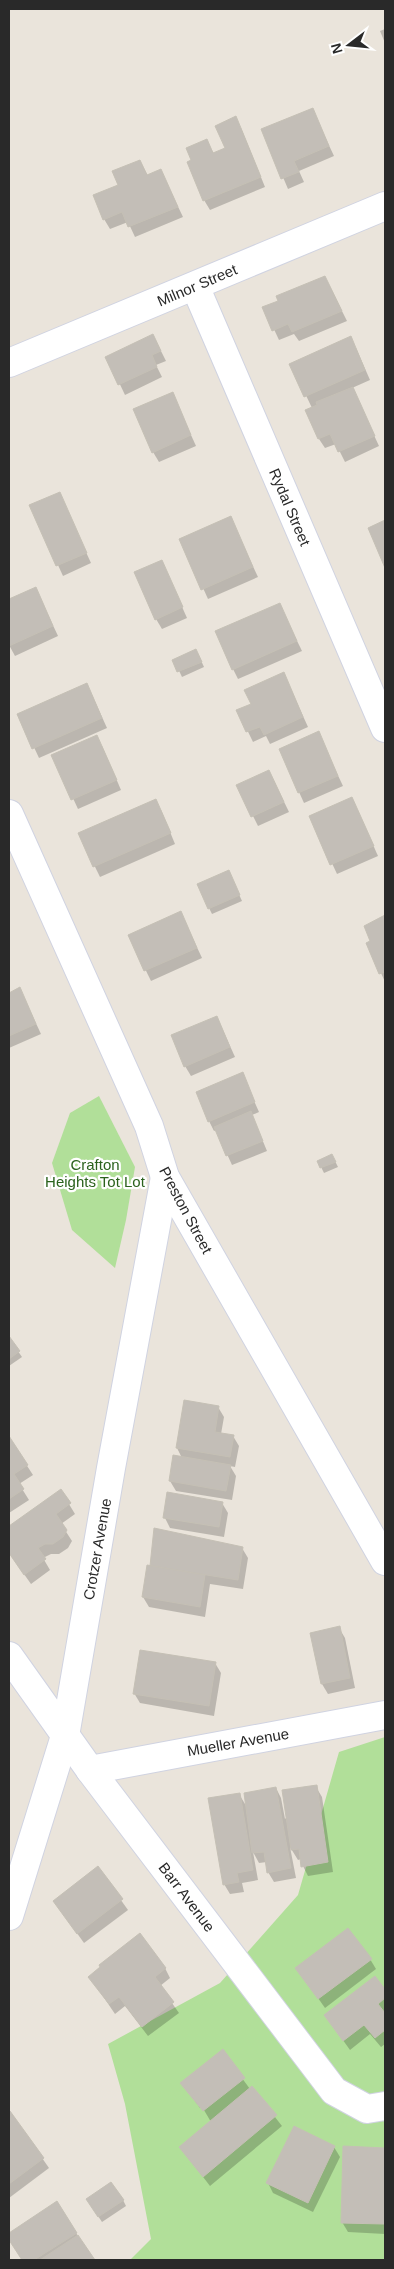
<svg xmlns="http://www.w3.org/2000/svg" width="394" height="2269" font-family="Helvetica,sans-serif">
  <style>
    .green { fill: #b1df99 }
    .shadow { fill: #0003 }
    .building { fill: #c3beb7; stroke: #c5c0b5 }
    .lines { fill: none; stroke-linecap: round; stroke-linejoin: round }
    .street-casing { stroke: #d0d3e1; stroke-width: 30 }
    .street { stroke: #fff; stroke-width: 28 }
    .labels { text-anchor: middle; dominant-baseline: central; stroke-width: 4.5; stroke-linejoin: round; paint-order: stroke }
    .street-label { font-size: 15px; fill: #292929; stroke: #fff }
    .park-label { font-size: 15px; fill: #2b621d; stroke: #fff }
  </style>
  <rect width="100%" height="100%" fill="#eae4db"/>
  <g class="green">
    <path d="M99,1096L135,1167L126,1220L115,1268L72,1230L52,1163L70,1113Z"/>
    <path d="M385,1737V2260H130L151,2239L125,2104L108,2044L220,1983L298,1895L339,1752Z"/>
  </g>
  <g class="shadow">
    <path d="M385,29V43L380,31Z"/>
    <path d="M312,109L334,156L299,171L304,182L288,189L263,130Z"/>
    <path d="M241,128L265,187L210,210L204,200L207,141L214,154L227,149Z"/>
    <path d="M140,161L148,176L161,171L183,217L135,237L128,222L110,229L104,219L119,186Z"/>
    <path d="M330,287L347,321L299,341L294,334L279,340L264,308Z"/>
    <path d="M158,345L166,361L156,365L162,377L125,395L107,357Z"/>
    <path d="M356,348L370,380L352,388L379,446L345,462L336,444L325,448L319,439L307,410L312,408L291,364Z"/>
    <path d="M172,393L196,446L159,462L153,452Z"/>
    <path d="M59,493L91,563L63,576L31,506Z"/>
    <path d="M230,517L258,577L208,599L181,539Z"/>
    <path d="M162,562L187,618L162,629L156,619Z"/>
    <path d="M36,589L58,636L15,656L9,645V601Z"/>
    <path d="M279,604L302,651L238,679L233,669Z"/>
    <path d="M199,656L204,667L182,677L174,660Z"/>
    <path d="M284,674L308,727L270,744L266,736L253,742L238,711L252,705Z"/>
    <path d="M92,695L107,728L39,758L19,715Z"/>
    <path d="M318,733L343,786L304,803L280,750Z"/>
    <path d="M102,746L121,790L78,809L53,755Z"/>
    <path d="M274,781L289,812L258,826L238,786Z"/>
    <path d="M352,798L378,856L337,874L310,816Z"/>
    <path d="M161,810L175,844L100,877L79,834Z"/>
    <path d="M231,877L242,901L212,914L209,908Z"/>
    <path d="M181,913L202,958L151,981L129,936Z"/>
    <path d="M385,916V982L368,944L372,941L366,927Z"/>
    <path d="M20,989L41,1034L9,1048V994Z"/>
    <path d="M217,1017L235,1057L191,1076L185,1066Z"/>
    <path d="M242,1074L259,1112L252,1115L267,1151L232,1165L216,1130L214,1131L209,1121Z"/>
    <path d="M335,1161L338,1167L324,1173L321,1167Z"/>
    <path d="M9,1338L22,1357L9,1366Z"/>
    <path d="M218,1407L224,1417L221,1434L233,1436L239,1446L235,1467L230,1466L236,1476L232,1500L176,1491L170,1481L182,1458L177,1448Z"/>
    <path d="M9,1438L33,1475L19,1484L29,1500L9,1513Z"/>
    <path d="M61,1491L75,1514L61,1524L72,1541L68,1548L59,1554H51L43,1558L50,1570L31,1584L9,1553V1528Z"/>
    <path d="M222,1503L228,1513L224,1537L170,1528L165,1518Z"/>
    <path d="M242,1548L248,1558L243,1589L210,1584L205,1617L149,1607L143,1597L148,1566Z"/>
    <path d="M339,1628L345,1638L355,1688L328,1694L322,1684L311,1634Z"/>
    <path d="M215,1663L221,1673L214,1716L140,1703L134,1693Z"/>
    <path d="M316,1787L322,1797L333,1872L308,1876L303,1866L301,1859L298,1860L290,1847L296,1878L274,1882L268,1872L267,1862L259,1863L253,1852L258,1880L242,1883L244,1892L230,1894L224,1884L239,1794L248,1809L276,1788L281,1798L285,1819Z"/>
    <path d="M98,1868L128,1910L84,1943L54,1901Z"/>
    <path d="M370,1959L376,1969L325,2008L297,1968Z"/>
    <path d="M165,1968L170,1978L160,1986L179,2013L148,2036L125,2006L115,2014L90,1977Z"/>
    <path d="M375,1978L385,1991V2044L381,2047L370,2034L350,2050L325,2015Z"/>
    <path d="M222,2051L250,2089L252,2088L282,2126L210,2186L180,2147L211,2122L201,2105L200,2108L182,2083Z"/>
    <path d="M10,2112L49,2168L9,2198V2113Z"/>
    <path d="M334,2147L340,2157L313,2212L273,2193L268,2183Z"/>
    <path d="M344,2148L385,2149V2234L348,2232L342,2222Z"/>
    <path d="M123,2200L126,2206L102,2222L90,2204Z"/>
    <path d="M56,2203L76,2233L93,2260H23L13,2245L9,2234Z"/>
  </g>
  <g class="building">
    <path d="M313,108L329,146L294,161L299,172L281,179L261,129Z"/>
    <path d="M236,116L261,177L203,201L187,162L191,160L186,148L207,139L213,153L225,148L215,126Z"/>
    <path d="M140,160L147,175L161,169L178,207L128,227L122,212L103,220L93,195L118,185L112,171Z"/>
    <path d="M325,276L342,311L292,332L288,324L272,331L262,307L278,301L276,296Z"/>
    <path d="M153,334L161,351L152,355L157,367L118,385L105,357Z"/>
    <path d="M351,336L365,370L304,397L289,364Z"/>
    <path d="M353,387L375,436L338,452L330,434L318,439L305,410L317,405L316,402Z"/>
    <path d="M173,392L191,435L152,453L133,409Z"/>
    <path d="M60,492L87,553L56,566L29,505Z"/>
    <path d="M231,516L253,567L201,590L179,539Z"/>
    <path d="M385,520V568L368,528Z"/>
    <path d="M162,560L183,607L155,620L134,572Z"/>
    <path d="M36,587L53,626L9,646V599Z"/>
    <path d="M280,603L297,641L232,670L215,631Z"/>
    <path d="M196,649L202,662L177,672L172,660Z"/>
    <path d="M284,672L303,717L264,735L260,727L246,732L236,710L251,704L244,690Z"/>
    <path d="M87,683L102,718L32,749L17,714Z"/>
    <path d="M319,731L338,776L298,793L279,749Z"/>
    <path d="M97,735L117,780L71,800L51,755Z"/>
    <path d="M269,770L284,802L251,817L236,785Z"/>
    <path d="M352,797L374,846L330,865L309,816Z"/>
    <path d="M156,799L171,833L93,867L78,833Z"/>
    <path d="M229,870L240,895L208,909L197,884Z"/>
    <path d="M181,911L197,948L144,971L128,935Z"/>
    <path d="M385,915V972L379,974L366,943L370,941L364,926Z"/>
    <path d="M20,987L36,1024L9,1036V993Z"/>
    <path d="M217,1016L230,1047L184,1067L171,1035Z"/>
    <path d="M243,1072L255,1102L208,1122L196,1092Z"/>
    <path d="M251,1111L263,1141L226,1156L214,1127Z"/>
    <path d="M332,1154L336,1162L320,1168L317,1161Z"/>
    <path d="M9,1336L20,1351L9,1359Z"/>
    <path d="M184,1400L219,1406L215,1432L234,1435L230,1457L176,1448Z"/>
    <path d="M9,1436L28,1465L14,1474L24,1489L9,1499Z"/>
    <path d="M173,1455L231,1465L226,1491L169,1481Z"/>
    <path d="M61,1489L71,1503L56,1514L67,1530L63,1537L53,1544H45L38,1548L46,1559L24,1575L9,1553V1526Z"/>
    <path d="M167,1492L223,1502L219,1527L163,1518Z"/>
    <path d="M154,1528L243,1547L238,1580L150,1566Z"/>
    <path d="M147,1565L205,1575L200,1607L142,1597Z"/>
    <path d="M340,1626L350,1678L321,1684L310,1633Z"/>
    <path d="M140,1650L216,1662L209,1706L133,1694Z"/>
    <path d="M317,1785L328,1862L301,1867L299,1849L291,1850L282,1790Z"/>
    <path d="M276,1787L291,1868L267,1873L264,1852L252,1853L244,1793Z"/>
    <path d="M240,1793L253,1870L237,1873L239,1882L223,1885L208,1798Z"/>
    <path d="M98,1866L123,1899L77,1934L53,1901Z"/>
    <path d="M348,1928L372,1959L318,1999L295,1968Z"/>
    <path d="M140,1933L166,1968L155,1977L174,2002L142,2027L119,1997L109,2004L88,1977L100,1967L99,1965Z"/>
    <path d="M375,1976L385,1989V1998L378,2004L385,2013V2030L375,2038L364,2025L343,2041L324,2015Z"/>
    <path d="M223,2049L245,2078L203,2111L180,2083Z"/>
    <path d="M252,2086L277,2115L203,2177L179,2147Z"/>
    <path d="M10,2111L44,2158L9,2184V2112Z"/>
    <path d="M294,2126L335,2146L308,2203L266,2183Z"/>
    <path d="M343,2146L385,2148L384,2224L341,2223Z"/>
    <path d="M111,2182L124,2200L98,2217L86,2199Z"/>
    <path d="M57,2201L77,2233L34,2260H22L9,2240V2233Z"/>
    <path d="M78,2235L95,2260H40Z"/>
  </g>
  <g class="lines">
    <g class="street-casing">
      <g id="street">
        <path d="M195,286L385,728"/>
        <path d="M9,363L385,206"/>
        <path d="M9,814L149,1126L165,1177L385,1561"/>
        <path d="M9,1656L90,1770L334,2091L367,2109L385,2106"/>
        <path d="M90,1770L385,1715"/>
        <path d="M9,1916L65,1736L111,1468L165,1177"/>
      </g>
    </g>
    <use href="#street" class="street"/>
  </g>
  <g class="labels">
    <g class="street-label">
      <text transform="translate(197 285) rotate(-23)">Milnor Street</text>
      <text transform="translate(290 507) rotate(67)">Rydal Street</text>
      <text transform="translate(186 1210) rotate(62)">Preston Street</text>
      <text transform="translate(97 1549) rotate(-80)">Crotzer Avenue</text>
      <text transform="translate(238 1742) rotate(-10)">Mueller Avenue</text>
      <text transform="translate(187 1897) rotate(53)">Barr Avenue</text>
    </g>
    <g class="park-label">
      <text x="95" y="1164">Crafton<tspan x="95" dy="17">Heights Tot Lot</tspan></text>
    </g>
  </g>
  <rect width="394" height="2269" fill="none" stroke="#292929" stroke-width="20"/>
  <g transform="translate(349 45) rotate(254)" stroke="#ffffff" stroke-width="4" paint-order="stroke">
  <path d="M0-4L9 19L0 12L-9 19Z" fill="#292929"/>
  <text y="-8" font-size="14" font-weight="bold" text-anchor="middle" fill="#292929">N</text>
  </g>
</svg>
